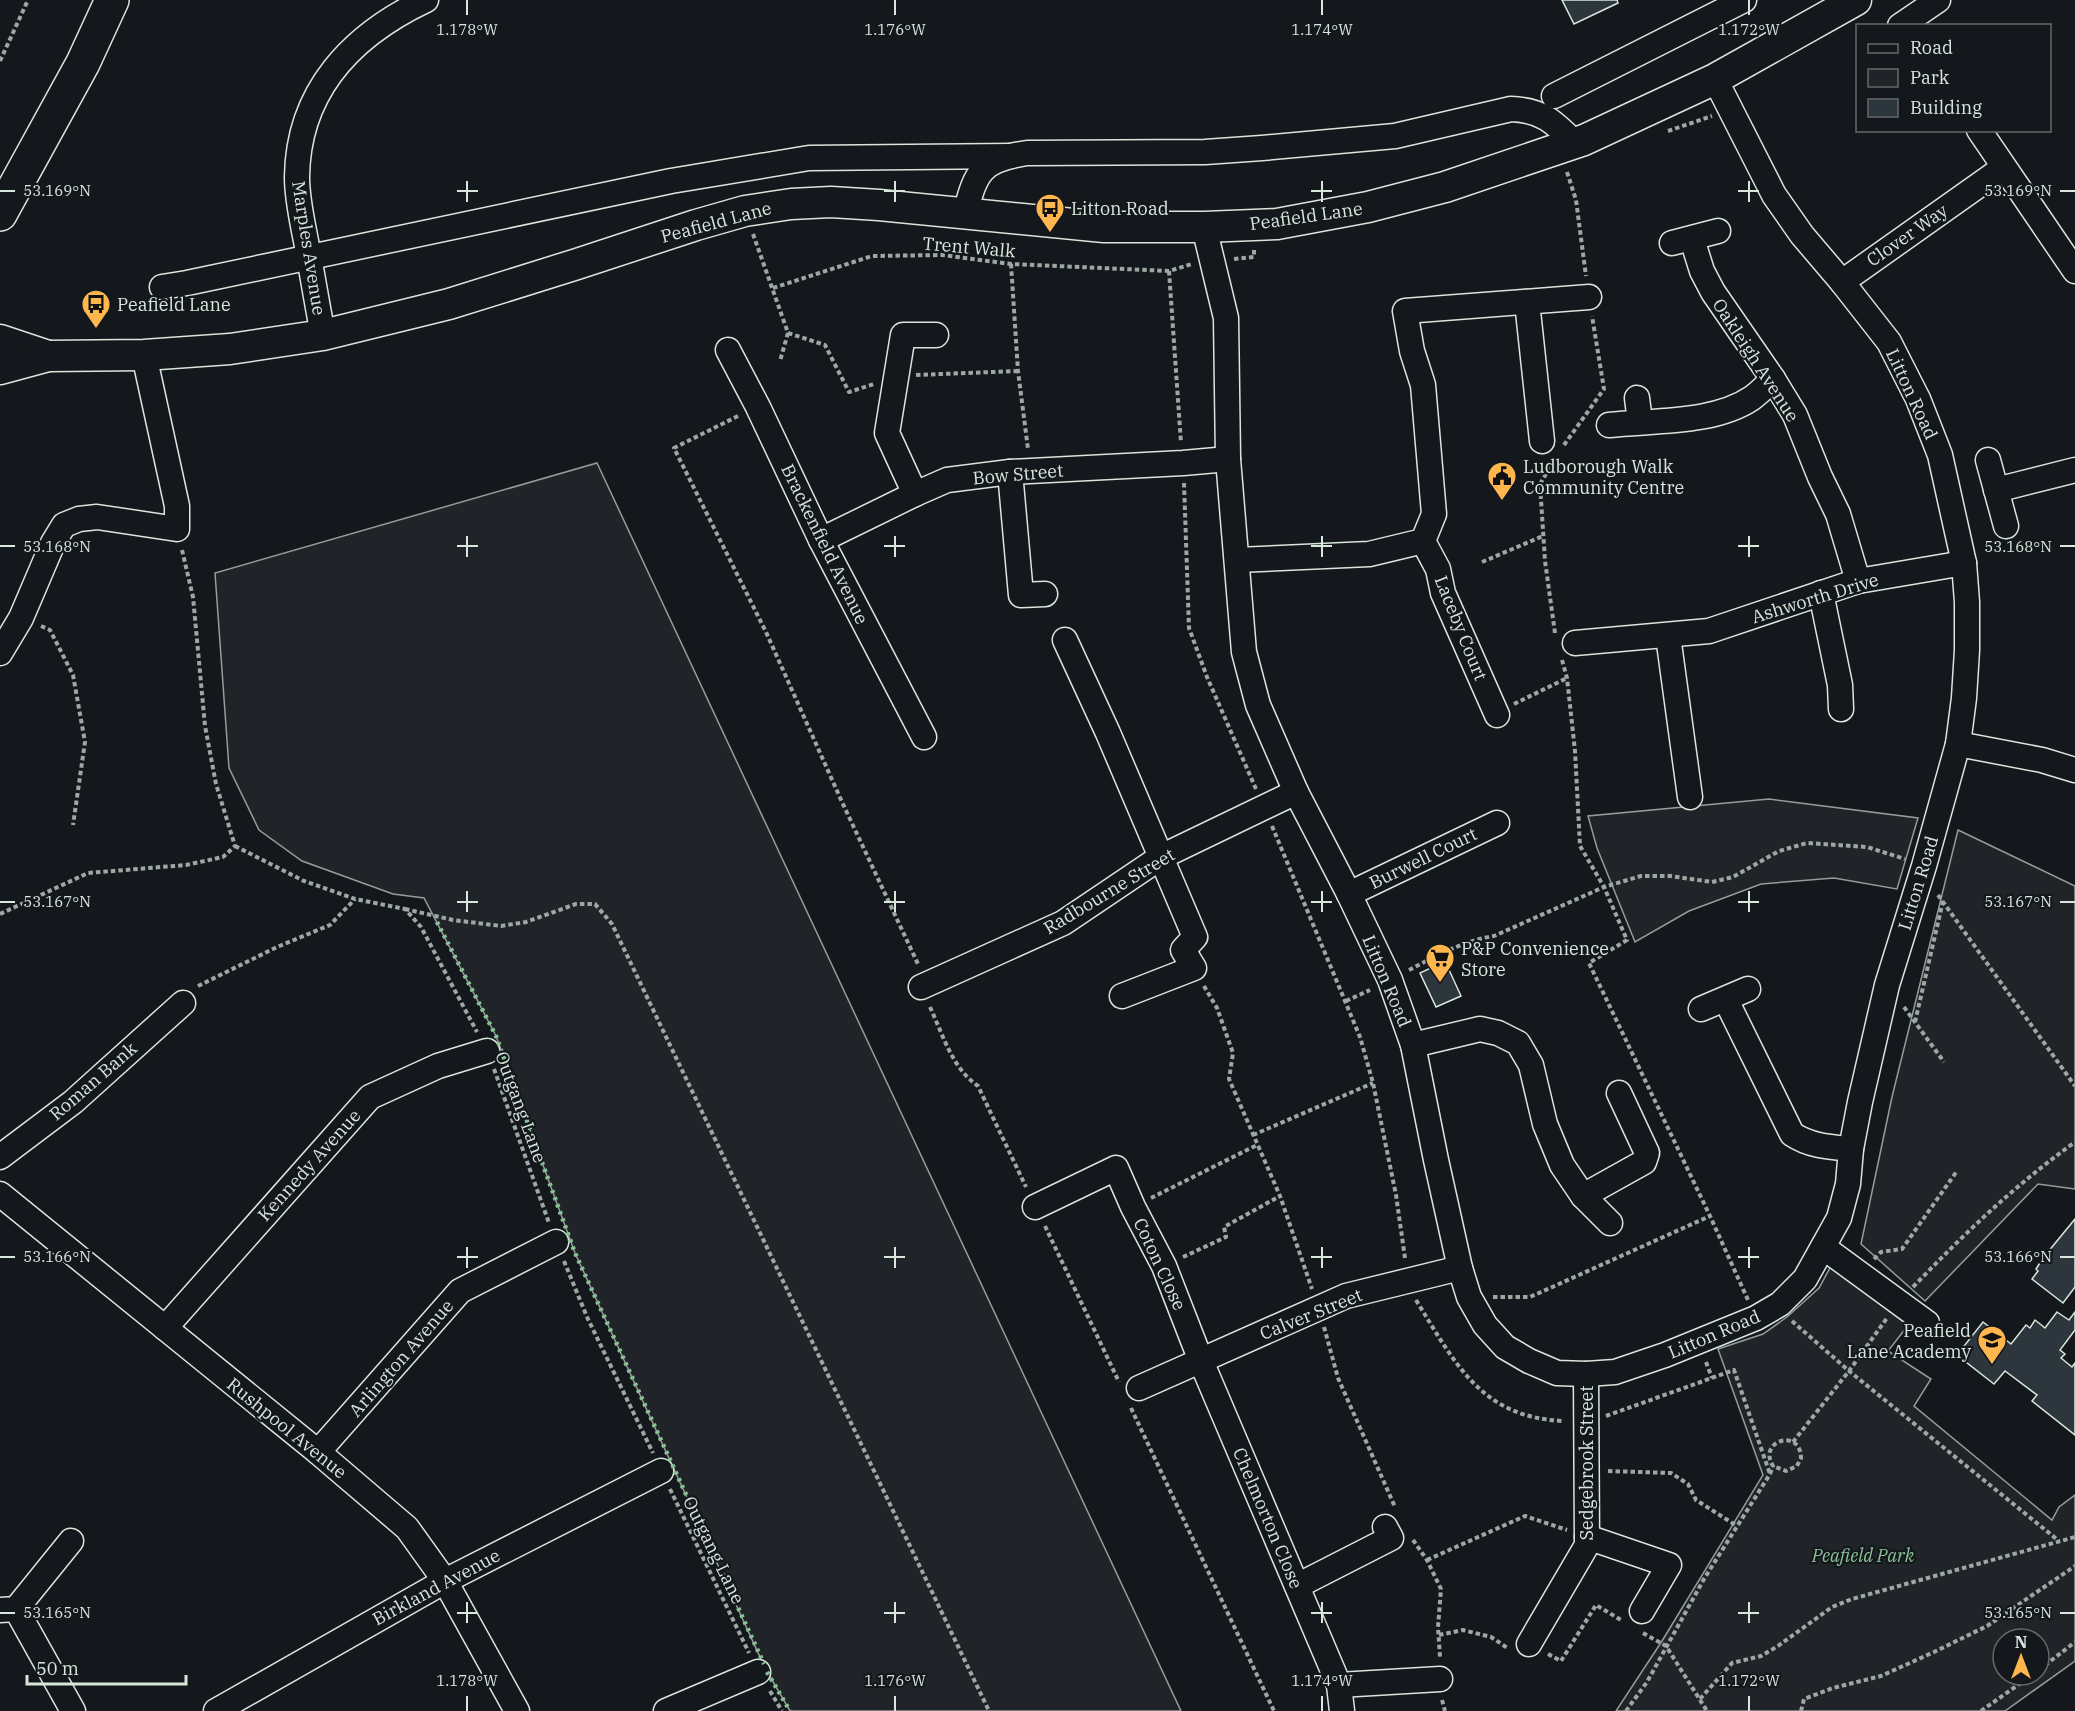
<svg xmlns="http://www.w3.org/2000/svg" width="2075" height="1711" font-family="'IBM Plex Serif',serif">
  <style>
    .green { fill: #202428; stroke: #939e99; stroke-width: 1.5; fill-rule: evenodd }
    .building { fill: #2c363c; stroke: #d8e6dc; stroke-width: 1.5 }
    .lines { fill: none; stroke-linecap: round; stroke-linejoin: round }
    .minor-casing { stroke: #d8e6dc; stroke-width: 27 }
    .major-casing { stroke: #d8e6dc; stroke-width: 33 }
    .highway-casing { stroke: #d8e6dc; stroke-width: 36 }
    .path { stroke: #9da8a2; stroke-width: 4; stroke-dasharray: 4.5 3; stroke-linecap: butt }
    .minor { stroke: #14181c; stroke-width: 24 }
    .major { stroke: #14181c; stroke-width: 30 }
    .highway { stroke: #14181c; stroke-width: 33 }
    .hedge { stroke: #8ac095; stroke-width: 4.5; stroke-dasharray: 3 4.5; stroke-linecap: butt }
    .ticks { fill: none; stroke: #d8e6dc; stroke-width: 2 }
    .labels { text-anchor: middle; dominant-baseline: central; stroke-width: 4.5; stroke-linejoin: round; paint-order: stroke }
    .poi-label { font-size: 18px; fill: #d8e6dc; stroke: #14181c; text-anchor: start }
    .street-label { font-size: 18px; fill: #d8e6dc; stroke: #14181c }
    .park-label { font-size: 18px; font-style: italic; fill: #8ac095; stroke: #14181c }
    .ticks-label { font-size: 15px; text-anchor: middle; fill: #d8e6dc; stroke: #14181c; stroke-width: 4.5; stroke-linejoin: round; paint-order: stroke }
  </style>
  <rect width="100%" height="100%" fill="#14181c"/>
  <g class="green">
    <path d="M597,463L1181,1711H790L765,1668L575,1253L496,1036L424,898L393,894L302,861L259,830L229,768L215,573Z"/>
    <path d="M1769,799L1918,818L1897,889L1834,878L1761,884L1689,911L1635,942L1597,848L1588,816Z"/>
    <path d="M1958,830L2075,886V1189L2038,1184L1925,1301L1861,1244L1892,1097Z"/>
    <path d="M1831,1266L1904,1322L1909,1324L1888,1351L1931,1379L1914,1406L2052,1520L2059,1507L2075,1495V1661L2005,1711H1616L1662,1641L1763,1475L1718,1349L1763,1334L1787,1317L1819,1288ZM2003,1639H2039V1675H2003Z"/>
  </g>
  <g class="building">
    <path d="M1562,0H1617L1618,3L1574,24Z"/>
    <path d="M1445,961L1461,996L1436,1007L1420,973Z"/>
    <path d="M2075,1219V1287L2063,1303L2032,1279L2038,1271L2036,1269L2043,1258Z"/>
    <path d="M2057,1312L2069,1320L2075,1312V1330L2060,1350L2065,1354L2061,1358L2072,1367L2075,1363V1435L2032,1401L2037,1395L2005,1371L1994,1384L1957,1355L1983,1322L2011,1344L2026,1325L2030,1328L2035,1320L2045,1328Z"/>
  </g>
  <g class="lines">
    <g class="minor-casing">
      <g id="minor">
        <path d="M1900,26L1938,0"/>
        <path d="M1554,96L1744,0"/>
        <path d="M1979,130L2075,271"/>
        <path d="M965,214C976,171 981,160 1027,153L1205,152L1262,148L1395,136L1511,109C1542,110 1554,122 1575,143"/>
        <path d="M1204,227L1226,318L1228,459L1244,652L1258,705L1296,792L1349,894L1390,980L1413,1045L1436,1160L1460,1268L1469,1297L1485,1325L1505,1347L1529,1361L1557,1373L1586,1374L1615,1372L1665,1355L1756,1318L1780,1304L1805,1279L1839,1218L1848,1184L1851,1149L1860,1102L1887,985L1924,866L1958,744L1964,698L1967,650V602L1964,563L1940,455L1918,399L1889,342L1842,282L1802,235L1774,195L1715,79"/>
        <path d="M1692,239L1702,271L1713,292L1773,379L1795,415L1820,477L1838,514L1858,581"/>
        <path d="M1672,243L1718,231"/>
        <path d="M1842,282L2003,168"/>
        <path d="M162,287L187,283L671,181L809,158L1011,156"/>
        <path d="M1527,302L1542,441"/>
        <path d="M323,335C317,304 312,272 306,241C302,220 297,199 297,177C298,91 352,35 426,0"/>
        <path d="M728,350L758,407L821,540L924,737"/>
        <path d="M1637,398L1640,422"/>
        <path d="M1609,425C1653,420 1714,424 1752,398C1759,393 1766,386 1773,379"/>
        <path d="M1988,460L2006,526"/>
        <path d="M1010,472L1021,595L1045,594"/>
        <path d="M1996,490L2075,470"/>
        <path d="M915,494L887,433L903,335H936"/>
        <path d="M821,540L915,494L947,480L1010,472L1183,463L1228,459"/>
        <path d="M1423,541L1438,569L1443,593L1497,715"/>
        <path d="M1237,560L1369,554L1423,541L1434,514L1423,385L1412,351L1405,311L1589,297"/>
        <path d="M1821,593L1840,685L1841,709"/>
        <path d="M1668,636L1690,797"/>
        <path d="M1065,640L1108,733L1195,937L1183,950L1194,968L1122,996"/>
        <path d="M1575,643L1709,631L1858,581L1964,563"/>
        <path d="M0,653L21,618L53,543L64,525L79,519L97,517L177,529V506L144,355"/>
        <path d="M1958,744L2042,760L2075,770"/>
        <path d="M1349,894L1497,823"/>
        <path d="M921,987L1063,923L1161,857L1296,792"/>
        <path d="M1726,1000L1792,1134C1810,1146 1829,1147 1851,1149"/>
        <path d="M1701,1009L1748,989"/>
        <path d="M1413,1045L1480,1029L1498,1033L1518,1043L1531,1065L1545,1124L1562,1165L1583,1196L1610,1223"/>
        <path d="M0,1157L73,1102L183,1003"/>
        <path d="M0,1194L318,1452L407,1528L445,1581L517,1711"/>
        <path d="M1583,1196L1644,1162L1647,1153L1619,1093"/>
        <path d="M1035,1207L1116,1168L1133,1207L1164,1266L1201,1361L1339,1685L1342,1711"/>
        <path d="M1823,1247L1927,1323"/>
        <path d="M165,1328L370,1097L438,1066L487,1051"/>
        <path d="M1139,1388L1346,1296L1460,1268"/>
        <path d="M318,1452L460,1291L556,1242"/>
        <path d="M1587,1537L1669,1565L1642,1611"/>
        <path d="M1297,1586L1391,1538L1385,1527"/>
        <path d="M16,1609L73,1711"/>
        <path d="M0,1610L16,1609L71,1541"/>
        <path d="M1529,1644L1587,1545L1586,1374"/>
        <path d="M1339,1685L1440,1679"/>
        <path d="M216,1711L445,1581L661,1471"/>
        <path d="M666,1711L758,1672"/>
      </g>
    </g>
    <g class="major-casing">
      <g id="major">
        <path d="M0,340L48,356"/>
        <path d="M0,369L48,356L144,355L230,349L323,335L449,304L574,265L696,225L745,211L791,204L831,202L879,205L1104,227H1204L1277,224L1368,207L1445,187L1584,140L1715,79L1856,0"/>
      </g>
    </g>
    <g class="highway-casing">
      <path id="highway" d="M0,214L83,63L112,0"/>
    </g>
    <g class="path">
      <path d="M0,61L28,0"/>
      <path d="M1668,131L1712,116"/>
      <path d="M1567,172L1576,200L1586,276"/>
      <path d="M753,234L788,333L780,361"/>
      <path d="M1234,259L1254,257V248"/>
      <path d="M1011,264L1018,371L1028,449"/>
      <path d="M1169,271L1181,443"/>
      <path d="M773,288L872,256L942,255L1011,264L1169,271L1192,264"/>
      <path d="M788,333L825,345L849,392L874,384"/>
      <path d="M916,375L1018,371"/>
      <path d="M738,416L674,448L766,632L842,802L918,964"/>
      <path d="M1564,445L1604,389L1592,316"/>
      <path d="M1184,483L1189,628L1207,677L1256,789"/>
      <path d="M182,550L193,597L205,726L216,784L235,846"/>
      <path d="M1482,562L1543,536"/>
      <path d="M41,626L50,630L73,675L85,742L73,825"/>
      <path d="M1555,633L1545,561L1540,484L1555,459"/>
      <path d="M1562,660L1567,678L1575,751L1580,846L1604,887L1627,940L1589,963L1710,1216L1748,1300"/>
      <path d="M1514,704L1567,678"/>
      <path d="M1272,826L1360,1037L1373,1083L1396,1195L1405,1258"/>
      <path d="M235,846L304,881L355,899L405,909L421,927L477,1032"/>
      <path d="M1938,895L2075,1086"/>
      <path d="M405,909L453,920L501,926L526,922L576,904H595L612,924L989,1711"/>
      <path d="M0,914L88,873L186,865L223,857L235,846"/>
      <path d="M1409,970C1436,956 1463,941 1494,936L1604,887L1641,876H1670L1712,882L1733,877L1779,851L1807,843L1867,847L1905,859"/>
      <path d="M198,986L277,947L330,925L355,899"/>
      <path d="M1204,986L1217,1008L1233,1053L1229,1079L1280,1196L1312,1289"/>
      <path d="M1346,1001L1370,990"/>
      <path d="M930,1007C943,1035 952,1068 978,1086L1026,1187"/>
      <path d="M1904,1007L1944,1062"/>
      <path d="M1915,1022L1943,901"/>
      <path d="M494,1069L549,1223"/>
      <path d="M1253,1135L1373,1083"/>
      <path d="M1151,1198L1257,1145"/>
      <path d="M1045,1226L1119,1382"/>
      <path d="M1183,1257L1226,1237L1224,1227L1280,1196"/>
      <path d="M1874,1259L1881,1252L1902,1249L1957,1171"/>
      <path d="M564,1261L587,1317L653,1453"/>
      <path d="M1913,1287C1965,1233 2014,1186 2075,1142"/>
      <path d="M1493,1297H1530L1710,1216"/>
      <path d="M1416,1300C1455,1363 1481,1418 1564,1421"/>
      <path d="M1792,1321L1849,1371L2059,1541"/>
      <path d="M1324,1327L1338,1378L1395,1507"/>
      <path d="M1706,1362L1712,1378"/>
      <path d="M1131,1408L1274,1711"/>
      <path d="M1606,1416L1734,1370L1770,1474"/>
      <path d="M1793,1442L1849,1371L1887,1318"/>
      <path d="M1608,1471L1671,1473L1688,1484L1696,1500L1737,1526"/>
      <path d="M670,1489L749,1653"/>
      <path d="M1413,1540L1427,1560L1441,1589L1438,1627L1440,1657"/>
      <path d="M1427,1560L1525,1516L1567,1530"/>
      <path d="M1643,1633L1666,1646L1707,1711"/>
      <path d="M1439,1635L1463,1630L1491,1637L1509,1649"/>
      <path d="M1548,1654L1561,1661L1596,1605L1621,1620"/>
      <path d="M2039,1670L2075,1642"/>
      <path d="M770,1691L782,1711"/>
      <path d="M1700,1699L1732,1663L1761,1656L1778,1646L1832,1607L1852,1599L2075,1537"/>
      <path d="M1442,1700L1445,1711"/>
      <path d="M1626,1711L1647,1682L1704,1579L1770,1474L1773,1466C1757,1440 1801,1428 1801,1458L1797,1466L1786,1471L1773,1466"/>
      <path d="M1801,1711L1804,1699L1833,1688L1881,1676L1934,1652L1987,1626L2075,1566"/>
      <path d="M1981,1711L2032,1675"/>
    </g>
    <use href="#minor" class="minor"/>
    <use href="#major" class="major"/>
    <use href="#highway" class="highway"/>
    <g class="hedge">
      <path d="M437,922L496,1036L575,1253L764,1664"/>
      <path d="M767,1672L790,1711"/>
    </g>
  </g>
  <path class="ticks" d="M467,0V15M895,0V15M1322,0V15M1749,0V15M467,181V202M895,181V202M1322,181V202M1749,181V202M0,191H15M457,191H478M884,191H905M1311,191H1332M1738,191H1759M2060,191H2075M467,536V557M895,536V557M1322,536V557M1749,536V557M0,546H15M457,546H478M884,546H905M1311,546H1332M1738,546H1759M2060,546H2075M467,891V912M895,891V912M1322,891V912M1749,891V912M0,902H15M457,902H478M884,902H905M1311,902H1332M1738,902H1759M2060,902H2075M467,1247V1268M895,1247V1268M1322,1247V1268M1749,1247V1268M0,1257H15M457,1257H478M884,1257H905M1311,1257H1332M1738,1257H1759M2060,1257H2075M467,1602V1623M895,1602V1623M1322,1602V1623M1749,1602V1623M0,1613H15M457,1613H478M884,1613H905M1311,1613H1332M1738,1613H1759M2060,1613H2075M467,1696V1711M895,1696V1711M1322,1696V1711M1749,1696V1711"/>
  <defs>
    <g id="bus-pin" transform="scale(1.5)"><path d="M0 17L-7.5 6A9.5 9.5 0 1 1 7.5 6Z" fill="#ffb74d" stroke="#14181c"/><path d="M-5-6H5V4H4V6H2V4H-2V6H-4V4H-5ZM-3.5-4V0h7V-4ZM-3.5 1.2v1.5H-2V1.2ZM2 1.2v1.5H3.5V1.2Z" fill="#111"/></g>
    <g id="civic-pin" transform="scale(1.5)"><path d="M0 17L-7.5 6A9.5 9.5 0 1 1 7.5 6Z" fill="#ffb74d" stroke="#14181c"/><path d="M-.6-6.5H3V-4.5H.6V-3L4-1V1h2V6H-6V1h2V-1L-.6-3ZM-1.2 2.5V6h2.4V2.5Z" fill="#111"/></g>
    <g id="supermarket-pin" transform="scale(1.5)"><path d="M0 17L-7.5 6A9.5 9.5 0 1 1 7.5 6Z" fill="#ffb74d" stroke="#14181c"/><path d="M-6-5.5h2.5l.6 2H6L4.5 2H-2.5L-4.4-4H-6ZM-1.5 3.2a1.3 1.3 0 1 0 .1 0ZM3 3.2a1.3 1.3 0 1 0 .1 0Z" fill="#111"/></g>
    <g id="school-pin" transform="scale(1.5)"><path d="M0 17L-7.5 6A9.5 9.5 0 1 1 7.5 6Z" fill="#ffb74d" stroke="#14181c"/><path d="M0-5L7-2L0 1L-7-2ZM-4 1L0 2.5L4 1V4Q0 6-4 4Z" fill="#111"/></g>
  </defs>
  <g fill-rule="evenodd">
    <use href="#bus-pin" x="1050" y="208"/>
    <use href="#bus-pin" x="96" y="304"/>
    <use href="#civic-pin" x="1502" y="476"/>
    <use href="#supermarket-pin" x="1440" y="958"/>
    <use href="#school-pin" x="1992" y="1340"/>
  </g>
  <g class="labels">
    <g class="poi-label">
      <text x="1071" y="208">Litton Road</text>
      <text x="117" y="304">Peafield Lane</text>
      <text x="1523" y="466">Ludborough Walk<tspan x="1523" dy="21">Community Centre</tspan></text>
      <text x="1461" y="948">P&amp;P Convenience<tspan x="1461" dy="21">Store</tspan></text>
      <text x="1971" y="1330" text-anchor="end">Peafield<tspan x="1971" dy="21">Lane Academy</tspan></text>
    </g>
    <g class="street-label">
      <text transform="translate(1306 216) rotate(-8)">Peafield Lane</text>
      <text transform="translate(716 222) rotate(-15)">Peafield Lane</text>
      <text transform="translate(1907 235) rotate(-35)">Clover Way</text>
      <text transform="translate(969 247) rotate(5)">Trent Walk</text>
      <text transform="translate(309 248) rotate(81)">Marples Avenue</text>
      <text transform="translate(1756 360) rotate(57)">Oakleigh Avenue</text>
      <text transform="translate(1912 394) rotate(65)">Litton Road</text>
      <text transform="translate(1018 474) rotate(-5)">Bow Street</text>
      <text transform="translate(825 544) rotate(64)">Brackenfield Avenue</text>
      <text transform="translate(1815 598) rotate(-17)">Ashworth Drive</text>
      <text transform="translate(1461 628) rotate(68)">Laceby Court</text>
      <text transform="translate(1423 858) rotate(-26)">Burwell Court</text>
      <text transform="translate(1918 883) rotate(-73)">Litton Road</text>
      <text transform="translate(1109 891) rotate(-31)">Radbourne Street</text>
      <text transform="translate(1387 981) rotate(67)">Litton Road</text>
      <text transform="translate(93 1081) rotate(-41)">Roman Bank</text>
      <text transform="translate(521 1107) rotate(70)">Outgang Lane</text>
      <text transform="translate(309 1165) rotate(-48)">Kennedy Avenue</text>
      <text transform="translate(1160 1264) rotate(65)">Coton Close</text>
      <text transform="translate(1311 1314) rotate(-22)">Calver Street</text>
      <text transform="translate(1714 1334) rotate(-23)">Litton Road</text>
      <text transform="translate(401 1358) rotate(-49)">Arlington Avenue</text>
      <text transform="translate(287 1428) rotate(39)">Rushpool Avenue</text>
      <text transform="translate(1586 1463) rotate(-90)">Sedgebrook Street</text>
      <text transform="translate(1268 1518) rotate(67)">Chelmorton Close</text>
      <text transform="translate(714 1550) rotate(64)">Outgang Lane</text>
      <text transform="translate(436 1587) rotate(-28)">Birkland Avenue</text>
    </g>
    <g class="park-label">
      <text x="1863" y="1555">Peafield Park</text>
    </g>
  </g>
  <g class="ticks-label">
    <text x="467" y="35">1.178°W</text>
    <text x="895" y="35">1.176°W</text>
    <text x="1322" y="35">1.174°W</text>
    <text x="1749" y="35">1.172°W</text>
    <text x="57" y="196">53.169°N</text>
    <text x="2018" y="196">53.169°N</text>
    <text x="57" y="552">53.168°N</text>
    <text x="2018" y="552">53.168°N</text>
    <text x="57" y="907">53.167°N</text>
    <text x="2018" y="907">53.167°N</text>
    <text x="57" y="1262">53.166°N</text>
    <text x="2018" y="1262">53.166°N</text>
    <text x="57" y="1618">53.165°N</text>
    <text x="2018" y="1618">53.165°N</text>
    <text x="467" y="1686">1.178°W</text>
    <text x="895" y="1686">1.176°W</text>
    <text x="1322" y="1686">1.174°W</text>
    <text x="1749" y="1686">1.172°W</text>
  </g>
  <rect x="1856" y="24" width="195" height="108" fill="#14181c" stroke="#626a69" stroke-width="1.5"/>
  <rect x="1868" y="44" width="30" height="9" fill="#14181c" stroke="#626a69" stroke-width="1.5"/>
  <text x="1910" y="54" font-size="18" fill="#d8e6dc">Road</text>
  <rect x="1868" y="69" width="30" height="18" fill="#202428" stroke="#626a69" stroke-width="1.5"/>
  <text x="1910" y="84" font-size="18" fill="#d8e6dc">Park</text>
  <rect x="1868" y="99" width="30" height="18" fill="#2c363c" stroke="#626a69" stroke-width="1.5"/>
  <text x="1910" y="114" font-size="18" fill="#d8e6dc">Building</text>
  <g transform="translate(2021 1657)"><circle r="28" fill="#14181c" stroke="#626a69" stroke-width="1.5"/>
  <path d="M0-4.5L10 22L0 15L-10 22Z" fill="#ffb74d"/>
  <text y="-9" font-size="16" font-weight="bold" text-anchor="middle" fill="#d8e6dc">N</text>
  </g>
  <path d="M27 1675v9h159v-9" fill="none" stroke="#d8e6dc" stroke-width="3"/>
  <text x="36" y="1675" font-size="18" fill="#d8e6dc" stroke="#14181c" stroke-width="4.5" paint-order="stroke">50 m</text>
</svg>
